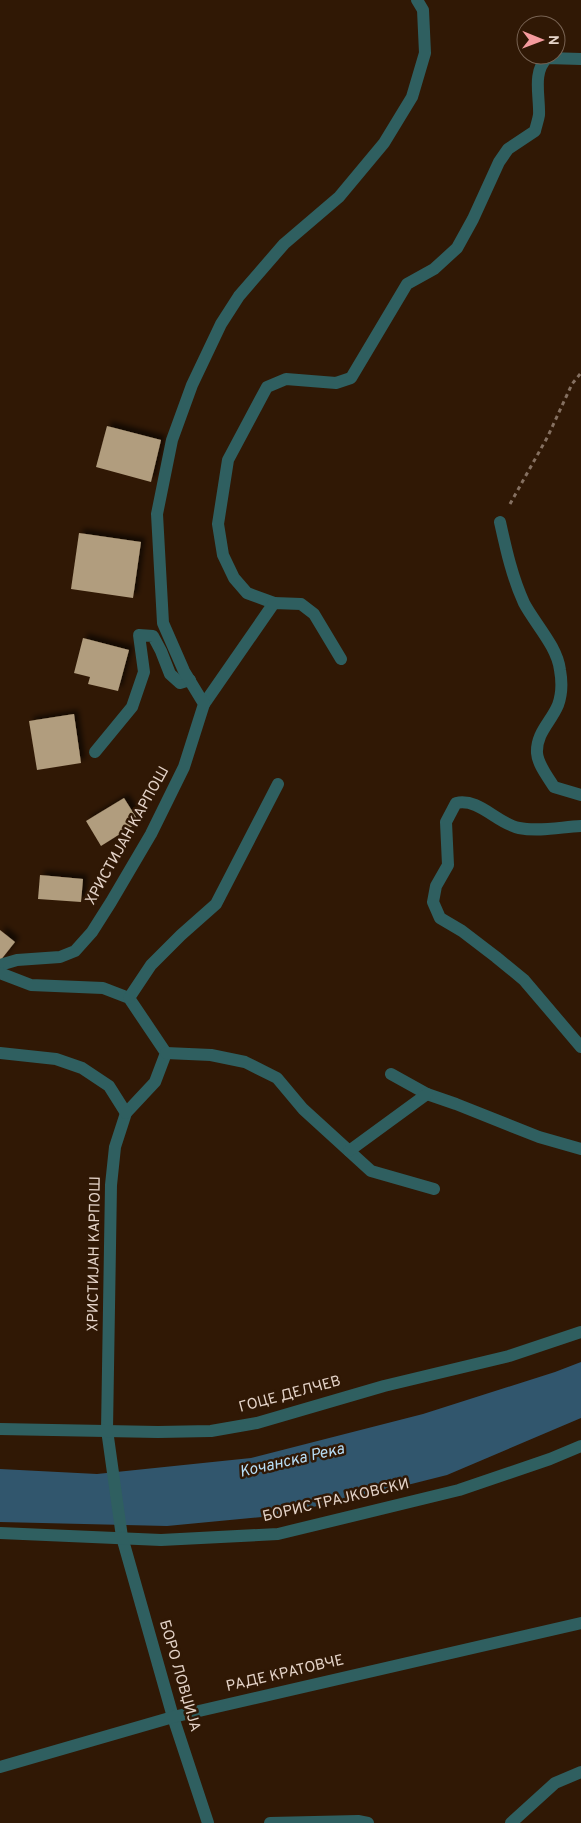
<svg xmlns="http://www.w3.org/2000/svg" width="581" height="1823" font-family="Overpass,sans-serif">
  <style>
    .water { fill: #31566d }
    .building { fill: #b19d7e; filter: url(#shadow) }
    .lines { fill: none; stroke-linecap: round; stroke-linejoin: round }
    .path { stroke: #857061; stroke-width: 3; stroke-dasharray: 4 4; stroke-linecap: butt }
    .pedestrian { stroke: #2f5f60; stroke-width: 12 }
    .minor { stroke: #2f5f60; stroke-width: 12 }
    .tertiary { stroke: #2f5f60; stroke-width: 12 }
    .labels { text-anchor: middle; dominant-baseline: central; stroke-width: 5; stroke-linejoin: round; paint-order: stroke }
    .street-label { font-size: 15px; fill: #e4d3c8; stroke: #301805 }
    .water-label { font-size: 16px; font-style: italic; fill: #b7ddf6; stroke: #301805 }
  </style>
  <defs>
    <filter id="shadow"><feDropShadow dx="4.5" dy="-4.5" stdDeviation="2.5" flood-color="#0009"/></filter>
  </defs>
  <rect width="100%" height="100%" fill="#301805"/>
  <path class="water" d="M581,1362V1418L447,1475L348,1500L262,1517L167,1526L0,1522V1469L97,1474L251,1458L423,1414L555,1372Z"/>
  <g class="building">
    <path d="M107,426L161,440L151,482L96,467Z"/>
    <path d="M79,533L141,542L133,598L71,589Z"/>
    <path d="M83,638L129,650L118,691L88,684L90,677L74,673Z"/>
    <path d="M74,714L81,763L37,770L29,721Z"/>
    <path d="M124,798L139,822L101,846L86,821Z"/>
    <path d="M40,875L83,879L81,902L38,899Z"/>
    <path d="M0,930L15,942L0,961Z"/>
  </g>
  <g class="lines">
    <path class="path" d="M510,504L548,436L572,384L581,373"/>
    <path class="pedestrian" d="M107,1430L122,1537"/>
    <g class="minor">
      <path d="M500,522C506,549 512,577 524,603C535,624 557,646 560,670C562,681 562,694 558,705C551,722 536,733 537,753C538,765 548,777 554,787L581,795"/>
      <path d="M274,603L247,593L234,578L223,555L218,524L228,460L267,387L286,379L336,383L351,378L407,284L434,269L457,248L473,219L499,162L508,149L535,131C536,126 538,121 539,115C540,97 532,72 547,58L581,59"/>
      <path d="M204,704L274,603L301,604L314,614L341,659"/>
      <path d="M95,752L132,707L144,672L139,635L153,636L161,651L170,674L180,683L190,680"/>
      <path d="M581,826C561,827 539,832 519,828C496,823 480,798 456,803L446,822L448,865L436,886L433,902L440,918L462,931L496,957L524,980L581,1047"/>
      <path d="M0,965L17,960L60,957L75,951L92,932L111,902L151,834L184,767L204,704L184,671L163,623L157,514L172,440L192,385L221,324L239,296L284,244L339,197L384,143L412,97L425,53L423,10L417,0"/>
      <path d="M0,973L31,985L103,988L129,998L166,1053L155,1082L126,1113L115,1147L111,1185L107,1430"/>
      <path d="M129,998L151,965L181,935L216,904L278,784"/>
      <path d="M0,1053L56,1059L82,1068L109,1086L126,1113"/>
      <path d="M166,1053L211,1055L245,1062L277,1078L303,1109L371,1171L434,1189"/>
      <path d="M391,1074L427,1094L456,1104L539,1137L581,1149"/>
      <path d="M349,1151L427,1094"/>
      <path d="M0,1429L158,1432L211,1431L257,1423L384,1386L509,1356L581,1332"/>
      <path d="M122,1537L173,1717L208,1823"/>
      <path d="M0,1767L173,1717L581,1623"/>
      <path d="M270,1823L358,1821L368,1823"/>
      <path d="M511,1823L555,1783L581,1772"/>
    </g>
    <path class="tertiary" d="M0,1533L161,1540L278,1534L459,1490L550,1459L581,1446"/>
  </g>
  <g class="labels">
    <g class="street-label">
      <text transform="translate(128 836) rotate(-61)">ХРИСТИЈАН КАРПОШ</text>
      <text transform="translate(95 1254) rotate(-89)">ХРИСТИЈАН КАРПОШ</text>
      <text transform="translate(290 1395) rotate(-15)">ГОЦЕ ДЕЛЧЕВ</text>
      <text transform="translate(336 1501) rotate(-13)">БОРИС ТРАЈКОВСКИ</text>
      <text transform="translate(285 1674) rotate(-13)">РАДЕ КРАТОВЧЕ</text>
      <text transform="translate(179 1676) rotate(74)">БОРО ЛОВЏИЈА</text>
    </g>
    <g class="water-label">
      <text transform="translate(292 1461) rotate(-13)">Кочанска Река</text>
    </g>
  </g>
  <g transform="translate(541 40) rotate(91)"><circle r="24" fill="#301805" stroke="#786353"/>
  <path d="M0-4L9 19L0 12L-9 19Z" fill="#f59b9e"/>
  <text y="-8" font-size="14" font-weight="bold" text-anchor="middle" fill="#e4d3c8">N</text>
  </g>
</svg>
